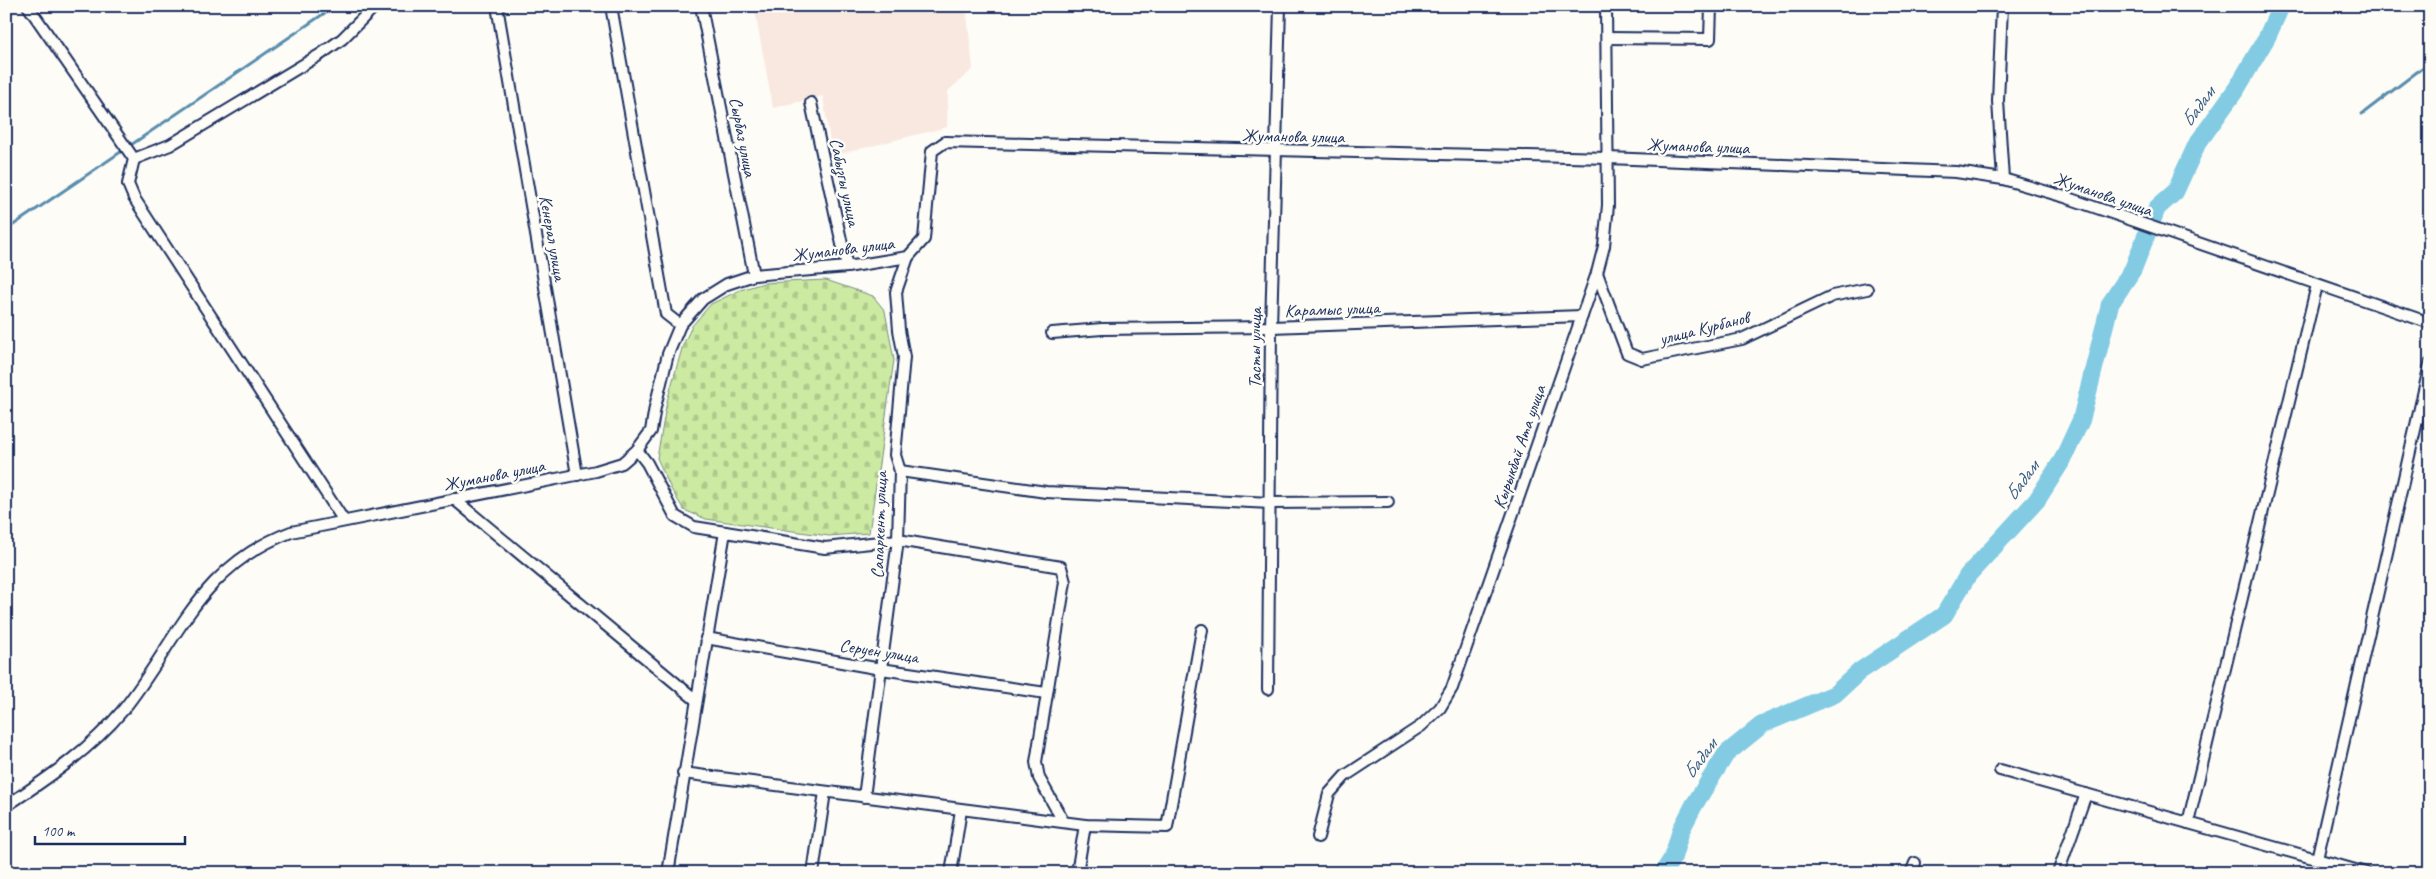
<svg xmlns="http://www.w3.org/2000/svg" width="2436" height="879" font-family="Caveat,sans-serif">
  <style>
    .built { fill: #f9e8e0 }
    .cemetery { fill: url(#cemetery-stones); stroke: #748c80 }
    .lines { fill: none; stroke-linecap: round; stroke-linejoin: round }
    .stream { stroke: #598dae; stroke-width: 3 }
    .river { stroke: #82cbe3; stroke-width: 18 }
    .minor-casing { stroke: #1b2f5e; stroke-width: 14 }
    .minor { stroke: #fdfcf7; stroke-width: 10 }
    .labels { text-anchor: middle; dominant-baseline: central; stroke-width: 5; stroke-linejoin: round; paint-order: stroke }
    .street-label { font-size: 18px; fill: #1b2f5e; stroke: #fdfcf7 }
    .water-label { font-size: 19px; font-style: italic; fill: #3a5e86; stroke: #fdfcf7 }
  </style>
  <defs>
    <pattern id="cemetery-stones" width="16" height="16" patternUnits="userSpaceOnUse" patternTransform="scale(1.25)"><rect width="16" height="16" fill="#cceaa1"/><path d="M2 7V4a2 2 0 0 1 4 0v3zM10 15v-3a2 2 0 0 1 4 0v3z" fill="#afc98d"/></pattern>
  </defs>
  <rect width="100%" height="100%" fill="#fdfcf7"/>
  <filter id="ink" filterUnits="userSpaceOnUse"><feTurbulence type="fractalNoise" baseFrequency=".02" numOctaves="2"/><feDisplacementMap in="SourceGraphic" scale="10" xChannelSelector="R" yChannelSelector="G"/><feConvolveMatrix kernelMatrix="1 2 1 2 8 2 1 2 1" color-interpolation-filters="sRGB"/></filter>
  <g filter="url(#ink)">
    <path class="built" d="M754,6H966L973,69L948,91L947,127L832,156L823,96L773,108Z"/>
    <path class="cemetery" d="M826,280L873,296L885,311L894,360L869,533L829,536L706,519L684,510L671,489L657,458L667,401L683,345L692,326L711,304L740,290L764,283Z"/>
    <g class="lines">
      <g class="stream">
        <path d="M2362,114L2430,62"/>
        <path d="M6,230L335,6"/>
      </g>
      <path class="river" d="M1663,873L1673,857L1681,830L1694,805L1726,754L1763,724L1835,694L1860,671L1944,615L1968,575L2037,500L2063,459L2081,420L2110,304L2133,269L2157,208L2175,192L2197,144L2237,88L2267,37L2281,6"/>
      <g class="minor-casing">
        <g id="minor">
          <path d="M28,6L134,159L128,184L134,198L344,521"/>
          <path d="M497,6L577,475"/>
          <path d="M611,6L666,314L680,325"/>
          <path d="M701,6L754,275"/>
          <path d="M2002,6L1998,101L2003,179"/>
          <path d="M1607,38L1710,39L1711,6"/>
          <path d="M811,103L847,267"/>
          <path d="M134,159L170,145L321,54L342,39L375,6"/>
          <path d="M1597,273L1627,353L1642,359L1742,339L1832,296L1867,289"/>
          <path d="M1052,333L1102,329L1271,327L1582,316"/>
          <path d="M637,450L647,463L675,516L694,527L825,548L898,540L1061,567L1065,582L1036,762L1039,778L1063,821"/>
          <path d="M900,471L1046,492L1271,503L1388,502"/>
          <path d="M454,499L696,700"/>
          <path d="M706,638L881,669L1046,693"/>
          <path d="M1268,689L1271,327L1280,6"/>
          <path d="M2000,770L2366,873"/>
          <path d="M683,773L1085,825L1167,827L1202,630"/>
          <path d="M864,797L898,540L900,471L895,455L904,357L899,330L896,292L908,257"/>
          <path d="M6,806C48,778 91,749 123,710C179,640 198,567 291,532L596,471L622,463L637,450L651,431L655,407L668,354L680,325L703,299L727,284L754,275L847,267L908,257L924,239L932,151L945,142L1608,158L1956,172L2003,179L2065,197L2430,323"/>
          <path d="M2188,823L2317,285"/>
          <path d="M1318,837L1329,794L1345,776L1421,726L1440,708L1452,688L1597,273L1604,246L1608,205L1606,6"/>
          <path d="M2317,859L2430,364"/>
          <path d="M668,873L725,532"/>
          <path d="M813,873L825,792"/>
          <path d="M951,873L961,810"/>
          <path d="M1077,873L1085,825"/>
          <path d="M1911,873L1915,863"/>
          <path d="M2058,873L2086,794"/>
        </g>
      </g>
      <use href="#minor" class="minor"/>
    </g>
  </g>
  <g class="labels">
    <g class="street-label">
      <text transform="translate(1293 136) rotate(1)">Жуманова улица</text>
      <text transform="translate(743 137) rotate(79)">Сырбаз улица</text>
      <text transform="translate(1698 146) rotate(2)">Жуманова улица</text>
      <text transform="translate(845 182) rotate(78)">Сабызгы улица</text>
      <text transform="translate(2103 194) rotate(19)">Жуманова улица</text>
      <text transform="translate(553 238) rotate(80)">Кенерал улица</text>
      <text transform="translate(843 249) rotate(-7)">Жуманова улица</text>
      <text transform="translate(1332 309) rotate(-2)">Карамыс улица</text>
      <text transform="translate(1704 328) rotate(-14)">улица Курбанов</text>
      <text transform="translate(1255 348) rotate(-90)">Тасты улица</text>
      <text transform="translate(1519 447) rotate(-71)">Кырыкбай Ата улица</text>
      <text transform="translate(494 475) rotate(-11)">Жуманова улица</text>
      <text transform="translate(879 525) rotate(-88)">Сапаркент улица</text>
      <text transform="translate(879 651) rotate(9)">Серуен улица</text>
    </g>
    <g class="water-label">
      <text transform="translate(2198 107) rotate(-54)">Бадам</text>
      <text transform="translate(2022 481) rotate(-54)">Бадам</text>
      <text transform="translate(1700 759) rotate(-54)">Бадам</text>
    </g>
  </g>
  <rect width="2436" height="879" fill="none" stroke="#fdfcf7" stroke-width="25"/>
  <rect x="12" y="12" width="2411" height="854" fill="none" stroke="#1b2f5e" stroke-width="2" filter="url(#ink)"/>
  <path d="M35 836v8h150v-8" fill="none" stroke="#1b2f5e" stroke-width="2.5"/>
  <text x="42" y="836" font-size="15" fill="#1b2f5e" stroke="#fdfcf7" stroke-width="4" paint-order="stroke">100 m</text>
</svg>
